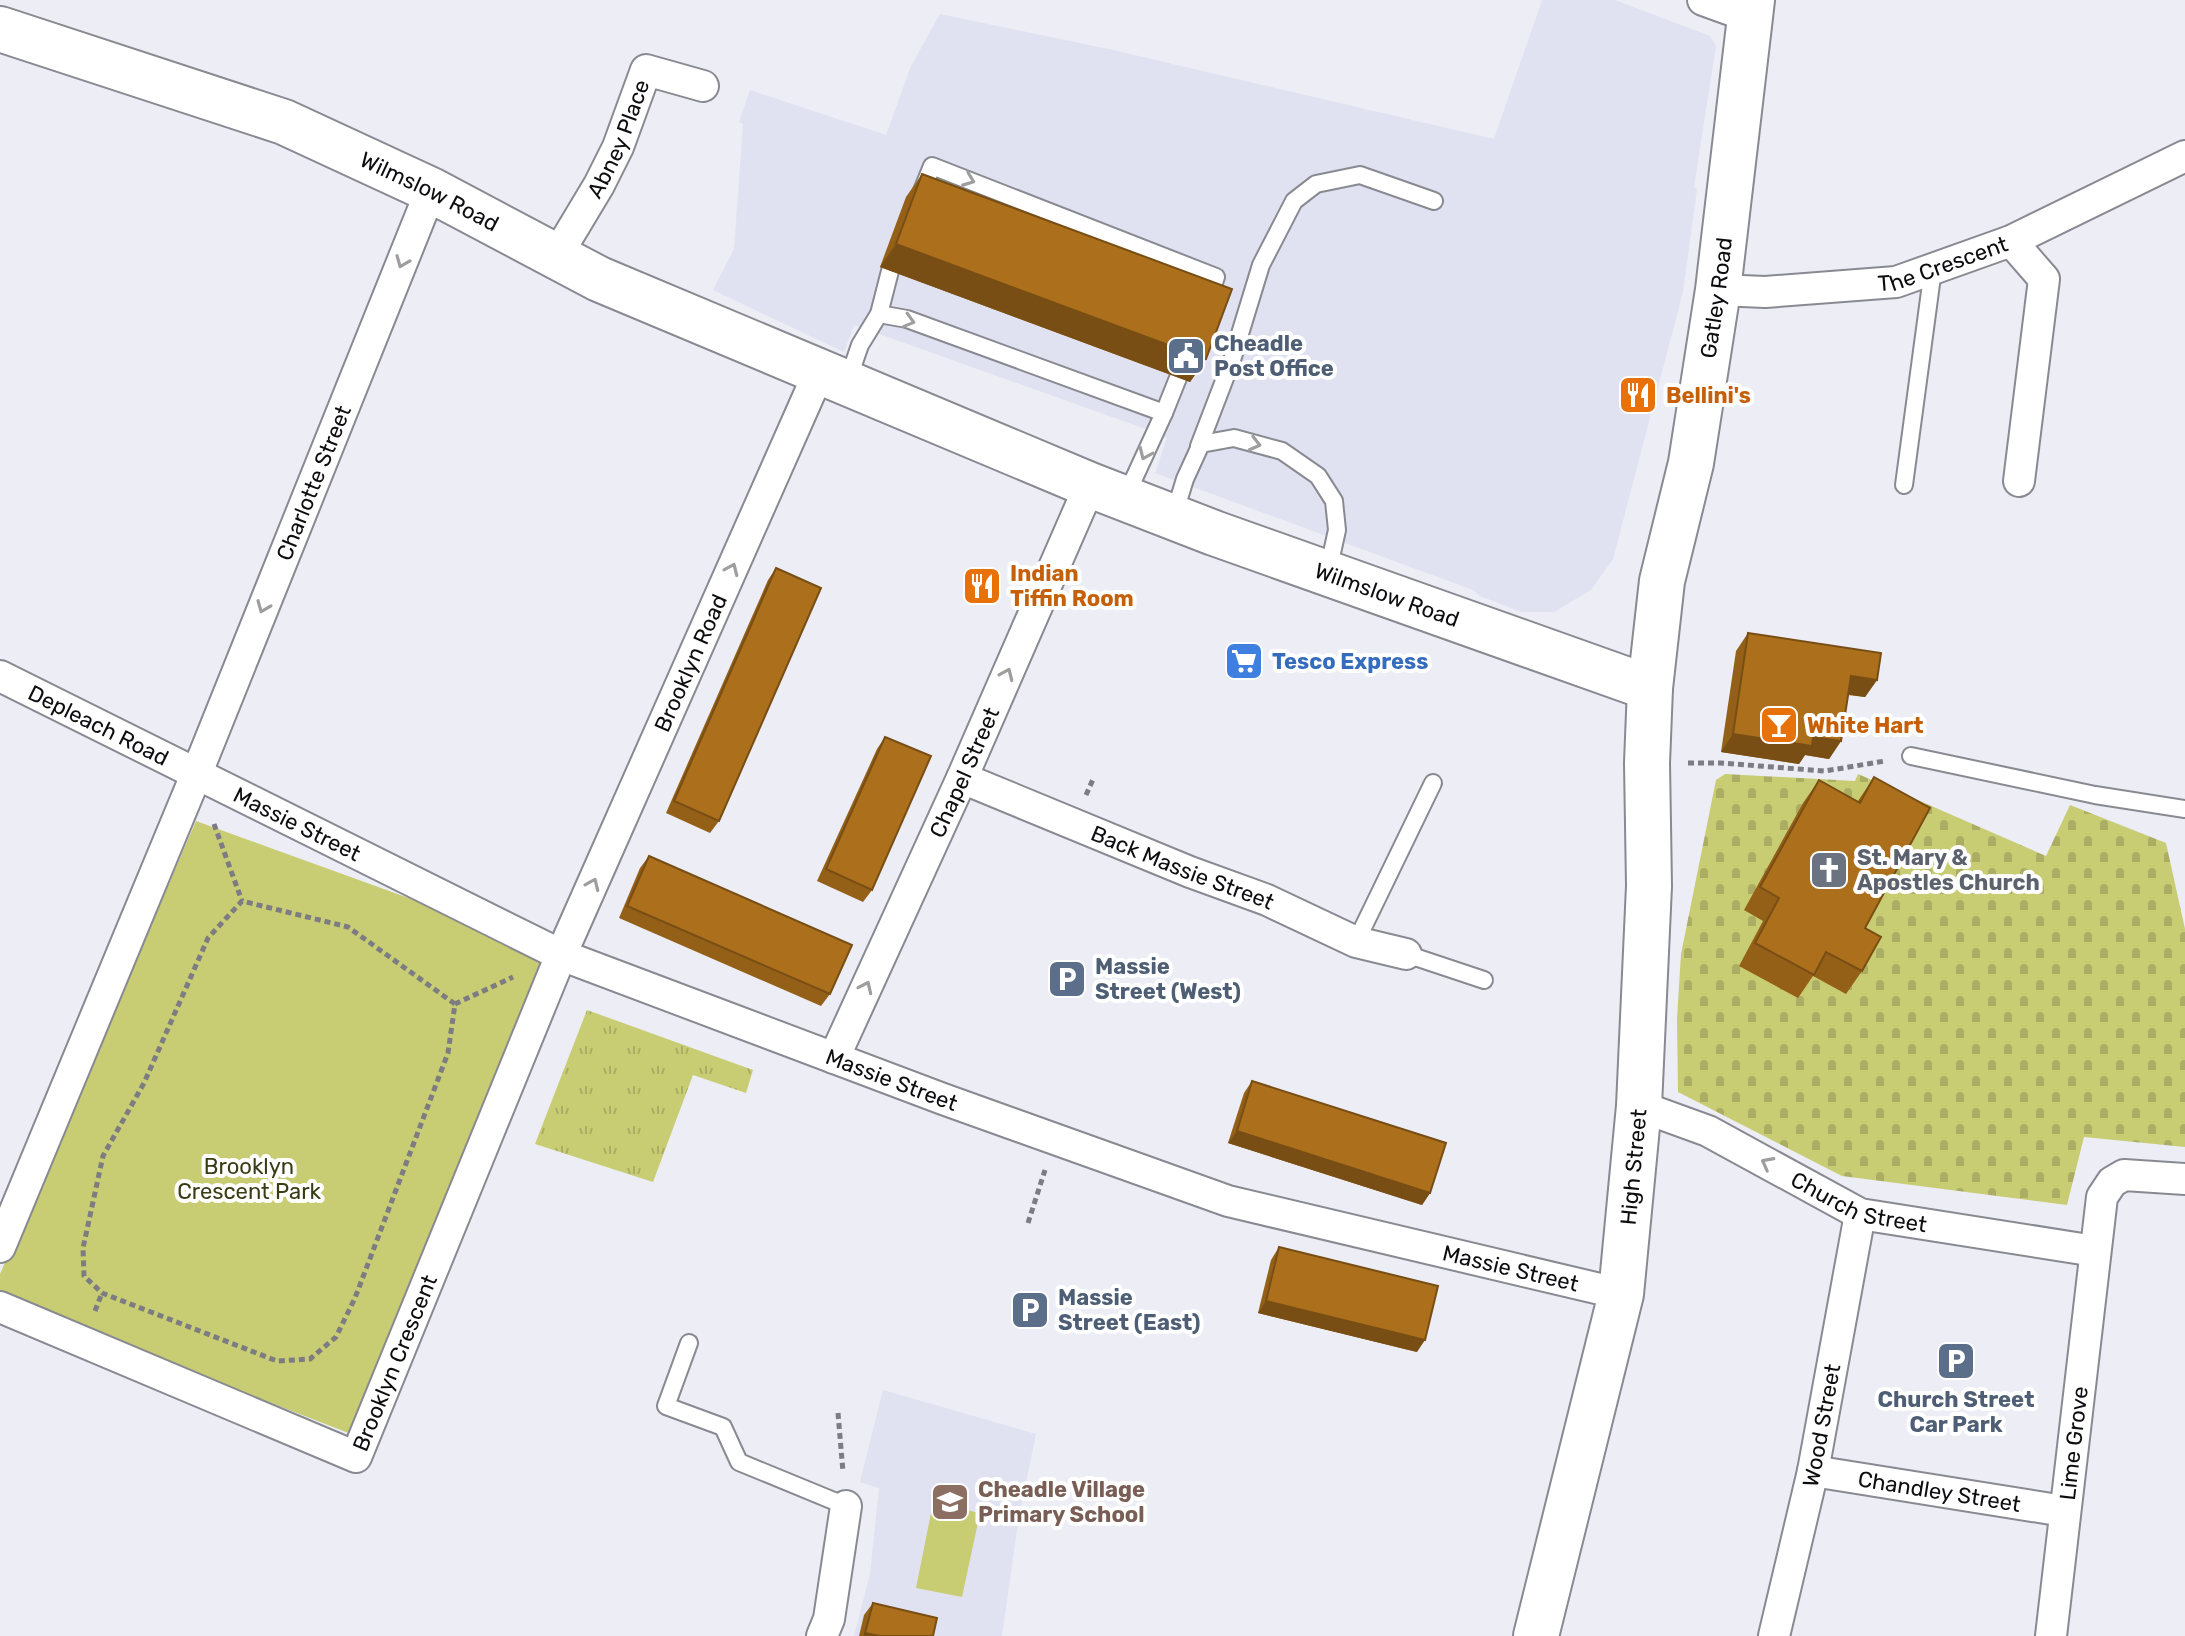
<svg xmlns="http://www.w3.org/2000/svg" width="2185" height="1636" font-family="Rubik,sans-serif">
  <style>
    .built { fill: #e0e2f1 }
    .grass { fill: url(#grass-tufts) }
    .cemetery { fill: url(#cemetery-stones) }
    .park { fill: #c8cc73 }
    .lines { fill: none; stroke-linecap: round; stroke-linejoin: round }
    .lane-casing { stroke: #898a91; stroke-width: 20 }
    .street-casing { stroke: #898a91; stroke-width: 34 }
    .primary-casing { stroke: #898a91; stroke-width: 48 }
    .path { stroke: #7c7c82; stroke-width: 5; stroke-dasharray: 6 4; stroke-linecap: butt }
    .lane { stroke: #fff; stroke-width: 16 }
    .street { stroke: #fff; stroke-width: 30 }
    .primary { stroke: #fff; stroke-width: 44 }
    .wall { fill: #946018 }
    .shaded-wall { fill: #784e14 }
    .building { fill: #ac701c; stroke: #784e14; stroke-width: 2 }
    .oneway { stroke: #9e9e9f }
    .labels { text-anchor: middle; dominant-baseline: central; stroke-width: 8; stroke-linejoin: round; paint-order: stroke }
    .street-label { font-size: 22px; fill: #0d0d10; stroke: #fff }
    .service-label { font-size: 22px; font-weight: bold; fill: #4e5e75; stroke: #fff; text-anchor: start }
    .food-label { font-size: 22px; font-weight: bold; fill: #c56008; stroke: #fff; text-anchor: start }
    .shop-label { font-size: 22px; font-weight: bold; fill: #366cbe; stroke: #fff; text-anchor: start }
    .worship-label { font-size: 22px; font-weight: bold; fill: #5b616d; stroke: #fff; text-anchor: start }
    .park-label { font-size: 22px; fill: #3b3c14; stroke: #fff }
    .education-label { font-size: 22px; font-weight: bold; fill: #785e54; stroke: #fff; text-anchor: start }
  </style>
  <defs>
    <pattern id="grass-tufts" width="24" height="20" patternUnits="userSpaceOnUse" patternTransform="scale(2)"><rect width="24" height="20" fill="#c8cc73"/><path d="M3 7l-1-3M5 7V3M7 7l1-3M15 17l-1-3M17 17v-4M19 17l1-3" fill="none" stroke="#abae62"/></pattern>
    <pattern id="cemetery-stones" width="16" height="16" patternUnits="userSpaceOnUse" patternTransform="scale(2)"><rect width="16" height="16" fill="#c8cc73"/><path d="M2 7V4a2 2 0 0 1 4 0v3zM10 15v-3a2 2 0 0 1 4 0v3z" fill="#abae62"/></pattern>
  </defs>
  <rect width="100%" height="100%" fill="#ecedf5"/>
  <g class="built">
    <path d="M1542,0H1615L1710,36L1716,46L1694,187L1697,189L1683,292L1613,559L1591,590L1554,612H1521L1480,596L1473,590L1155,473L1167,438L1143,428L854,325L844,352L713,290L734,249L743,124L739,122L750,90L886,135L911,66L940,14L1113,50L1494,139Z"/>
    <path d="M883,1390L1036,1434L1019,1516L1002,1636H854L870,1574L879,1488L860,1482Z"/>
  </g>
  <path class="grass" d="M587,1010L753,1070L746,1093L693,1075L653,1182L535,1144Z"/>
  <path class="cemetery" d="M1725,774L1855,781L1858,774L2046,856L2070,805L2166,843L2185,929V1147L2084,1137L2067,1205L1842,1176L1678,1092L1677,1019L1681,954L1716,780Z"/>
  <g class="park">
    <path d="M196,821L549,949L351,1434L0,1297V1274Z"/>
    <path d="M933,1503L980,1513L962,1597L916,1588Z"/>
  </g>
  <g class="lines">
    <g class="lane-casing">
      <g id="lane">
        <path d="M920,196L932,166L1216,277L1207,303"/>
        <path d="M879,314L890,271"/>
        <path d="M848,380L860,345L879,314L907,319L1164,413L1125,498"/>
        <path d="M1164,413L1178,378"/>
        <path d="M1199,446L1232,360L1261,265L1294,201L1316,184L1360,175L1434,201"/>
        <path d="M1904,485L1933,269"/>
        <path d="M1174,515L1185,479L1201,444L1234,438L1282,451L1318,476L1334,501L1337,530L1328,571"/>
        <path d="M1911,756L2095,795L2185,809"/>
        <path d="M1356,942L1433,783"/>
        <path d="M1406,954L1484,980"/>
        <path d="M689,1343L666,1406L723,1427L739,1462L846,1506"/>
      </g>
    </g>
    <g class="street-casing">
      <g id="street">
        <path d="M1703,0L1750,17"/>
        <path d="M2011,241L2044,279L2019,481"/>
        <path id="s1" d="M557,255L599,185L618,147L646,70L703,86"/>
        <path id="s2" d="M1718,290L1765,292L1896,282L2011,241L2185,156"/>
        <path id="s3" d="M0,676L561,955L943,1099L1228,1201L1621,1294"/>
        <path id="s4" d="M962,778L1190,872L1267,900L1356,942L1406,954"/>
        <path id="s5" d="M834,1058L962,778L1090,485"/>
        <path id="s6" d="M1639,1106L1708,1131L1860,1214L2095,1251"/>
        <path id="s7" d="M0,1247L196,775L431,190"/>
        <path id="s8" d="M0,1307L356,1457L561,955L820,370"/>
        <path id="s9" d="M1813,1471L2064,1511"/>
        <path d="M822,1636L829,1619L846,1506"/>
        <path id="s10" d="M1774,1636L1813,1471L1860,1214"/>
        <path id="s11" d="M2051,1636L2102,1197L2112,1182L2124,1175L2185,1179"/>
      </g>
    </g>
    <g class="primary-casing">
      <g id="primary">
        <path id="s12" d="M0,29L284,122L431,190L599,279L1090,485L1214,533L1650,688"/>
        <path id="s13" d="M1536,1636L1621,1294L1639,1106L1649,886L1647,763L1650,688L1662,581L1691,463L1718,290L1752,0"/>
      </g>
    </g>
    <g class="path">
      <path d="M1688,763H1720L1825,771L1885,761"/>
      <path d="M1086,795L1094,777"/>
      <path d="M214,824L242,901"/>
      <path d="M455,1004L348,927L242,901L208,938L144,1083L103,1156L83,1248L84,1276L102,1293L277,1361L310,1359L336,1337L355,1298L448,1053L455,1004L513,977"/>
      <path d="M1028,1223L1045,1170"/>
      <path d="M95,1311L102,1293"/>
      <path d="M838,1413L843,1472"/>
    </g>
    <use href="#lane" class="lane"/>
    <use href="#street" class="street"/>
    <use href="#primary" class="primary"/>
  </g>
  <g class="wall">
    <path d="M922,174L1206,359L1190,382L880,267L906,197Z"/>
    <path d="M776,568L719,821L710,833L666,813L768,580Z"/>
    <path d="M1748,633L1877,680L1865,697L1848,695L1841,741L1829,759L1805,755L1799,764L1721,752L1736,651Z"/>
    <path d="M885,737L872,890L863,902L817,881L877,749Z"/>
    <path d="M1874,777L1862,971L1846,994L1813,976L1798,998L1739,966L1763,921L1744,910L1803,803L1819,780L1858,801Z"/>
    <path d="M649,856L830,994L821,1006L619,918L640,868Z"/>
    <path d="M1252,1081L1430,1193L1422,1205L1228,1143L1244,1093Z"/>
    <path d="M1279,1247L1417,1352L1258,1313L1271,1260Z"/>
    <path d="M873,1603L933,1636H859L864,1615Z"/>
  </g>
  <g class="shaded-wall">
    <path d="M896,244L1206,359L1190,382L880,267Z"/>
    <path d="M1851,676L1877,680L1865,697L1839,693Z"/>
    <path d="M1733,734L1813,737L1841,741L1829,759L1805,755L1799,764L1721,752Z"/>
    <path d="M1237,1131L1430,1193L1422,1205L1228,1143Z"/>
    <path d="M1266,1301L1425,1340L1417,1352L1258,1313Z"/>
    <path d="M865,1633L880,1636H863Z"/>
  </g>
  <g class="building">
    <path d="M922,174L1232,289L1206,359L896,244Z"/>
    <path d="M776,568L821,588L719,821L674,801Z"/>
    <path d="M1748,633L1881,653L1877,680L1851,676L1841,741L1813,737L1812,746L1733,734Z"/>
    <path d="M885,737L931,756L872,890L826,869Z"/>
    <path d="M1874,777L1930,808L1865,928L1881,937L1862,971L1826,952L1814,975L1755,943L1779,898L1760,887L1819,780L1860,803Z"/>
    <path d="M649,856L852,945L830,994L627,906Z"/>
    <path d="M1252,1081L1446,1143L1430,1193L1237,1131Z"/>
    <path d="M1279,1247L1438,1286L1425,1340L1266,1301Z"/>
    <path d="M873,1603L937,1618L933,1636H880L865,1633Z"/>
  </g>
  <defs><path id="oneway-chevron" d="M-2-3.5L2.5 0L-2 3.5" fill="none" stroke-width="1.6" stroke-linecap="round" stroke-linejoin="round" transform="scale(2)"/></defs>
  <g class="oneway">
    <use href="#oneway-chevron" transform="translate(969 180) rotate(21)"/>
    <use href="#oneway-chevron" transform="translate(402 262) rotate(112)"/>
    <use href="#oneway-chevron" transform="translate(909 321) rotate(16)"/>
    <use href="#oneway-chevron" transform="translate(1255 444) rotate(14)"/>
    <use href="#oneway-chevron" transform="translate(1145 454) rotate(114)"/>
    <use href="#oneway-chevron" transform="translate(732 569) rotate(-66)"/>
    <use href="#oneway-chevron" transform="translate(263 607) rotate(112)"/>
    <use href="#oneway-chevron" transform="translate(1007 674) rotate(-66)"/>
    <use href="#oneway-chevron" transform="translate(593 884) rotate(-66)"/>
    <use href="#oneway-chevron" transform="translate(866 987) rotate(-65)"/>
    <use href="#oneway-chevron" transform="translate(1767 1163) rotate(-152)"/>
  </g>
  <defs>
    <g id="civic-square" transform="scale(2)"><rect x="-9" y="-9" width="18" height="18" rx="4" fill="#5c6f8a" stroke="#fff"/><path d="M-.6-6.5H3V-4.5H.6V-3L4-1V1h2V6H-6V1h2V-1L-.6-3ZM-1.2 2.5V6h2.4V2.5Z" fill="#fff"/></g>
    <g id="restaurant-square" transform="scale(2)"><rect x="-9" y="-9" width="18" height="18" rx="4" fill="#e8710a" stroke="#fff"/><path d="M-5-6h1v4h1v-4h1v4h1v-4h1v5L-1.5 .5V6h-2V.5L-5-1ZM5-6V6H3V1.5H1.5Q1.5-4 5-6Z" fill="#fff"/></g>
    <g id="supermarket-square" transform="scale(2)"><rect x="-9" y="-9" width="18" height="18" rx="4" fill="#3f7fe0" stroke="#fff"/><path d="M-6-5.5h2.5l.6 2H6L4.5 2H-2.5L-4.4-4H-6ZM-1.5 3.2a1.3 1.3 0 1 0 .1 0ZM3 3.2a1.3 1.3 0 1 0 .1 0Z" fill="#fff"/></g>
    <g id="bar-square" transform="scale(2)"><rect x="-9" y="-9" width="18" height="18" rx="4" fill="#e8710a" stroke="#fff"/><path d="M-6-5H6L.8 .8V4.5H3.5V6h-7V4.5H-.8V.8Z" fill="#fff"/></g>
    <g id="church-square" transform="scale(2)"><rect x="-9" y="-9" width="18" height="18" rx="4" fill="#6b7280" stroke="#fff"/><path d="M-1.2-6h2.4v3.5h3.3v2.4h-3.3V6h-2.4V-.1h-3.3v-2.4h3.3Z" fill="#fff"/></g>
    <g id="parking-square" transform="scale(2)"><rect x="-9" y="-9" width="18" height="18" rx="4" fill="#5c6f8a" stroke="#fff"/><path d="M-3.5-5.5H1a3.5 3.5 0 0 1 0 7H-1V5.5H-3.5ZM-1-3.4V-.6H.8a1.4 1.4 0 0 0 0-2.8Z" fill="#fff"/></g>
    <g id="school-square" transform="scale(2)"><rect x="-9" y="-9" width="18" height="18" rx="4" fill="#8d6e63" stroke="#fff"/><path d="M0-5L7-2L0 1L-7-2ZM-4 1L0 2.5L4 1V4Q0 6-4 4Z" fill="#fff"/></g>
  </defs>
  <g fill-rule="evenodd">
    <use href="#civic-square" x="1186" y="356"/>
    <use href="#restaurant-square" x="1638" y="395"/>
    <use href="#restaurant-square" x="982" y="586"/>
    <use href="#supermarket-square" x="1244" y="661"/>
    <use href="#bar-square" x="1779" y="725"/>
    <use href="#church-square" x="1829" y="870"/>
    <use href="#parking-square" x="1067" y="979"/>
    <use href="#parking-square" x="1030" y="1310"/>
    <use href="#parking-square" x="1956" y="1361"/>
    <use href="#school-square" x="950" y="1502"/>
  </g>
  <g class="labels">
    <g class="street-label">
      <text stroke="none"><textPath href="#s1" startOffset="132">Abney Place</textPath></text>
      <text stroke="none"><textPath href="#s12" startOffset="460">Wilmslow Road</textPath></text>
      <text stroke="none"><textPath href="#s2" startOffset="228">The Crescent</textPath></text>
      <text stroke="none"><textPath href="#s13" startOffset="1356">Gatley Road</textPath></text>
      <text stroke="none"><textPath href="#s7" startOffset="826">Charlotte Street</textPath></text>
      <text stroke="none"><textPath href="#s12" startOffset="1500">Wilmslow Road</textPath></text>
      <text stroke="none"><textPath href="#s8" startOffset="1248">Brooklyn Road</textPath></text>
      <text stroke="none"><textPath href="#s3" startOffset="110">Depleach Road</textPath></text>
      <text stroke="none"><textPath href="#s5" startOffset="314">Chapel Street</textPath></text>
      <text stroke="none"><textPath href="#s3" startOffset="332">Massie Street</textPath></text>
      <text stroke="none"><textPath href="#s4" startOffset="238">Back Massie Street</textPath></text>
      <text stroke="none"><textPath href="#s3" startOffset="980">Massie Street</textPath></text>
      <text stroke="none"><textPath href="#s13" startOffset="480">High Street</textPath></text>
      <text stroke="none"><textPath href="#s6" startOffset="242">Church Street</textPath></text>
      <text stroke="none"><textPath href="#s3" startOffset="1628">Massie Street</textPath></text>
      <text stroke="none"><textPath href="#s8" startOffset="488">Brooklyn Crescent</textPath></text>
      <text stroke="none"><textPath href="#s10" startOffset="216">Wood Street</textPath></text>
      <text stroke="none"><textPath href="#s11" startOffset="194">Lime Grove</textPath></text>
      <text stroke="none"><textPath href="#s9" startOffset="128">Chandley Street</textPath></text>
    </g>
    <g class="service-label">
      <text x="1214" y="343">Cheadle<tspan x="1214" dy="25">Post Office</tspan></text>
      <text x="1095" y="966">Massie<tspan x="1095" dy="25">Street (West)</tspan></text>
      <text x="1058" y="1297">Massie<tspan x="1058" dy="25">Street (East)</tspan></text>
      <text x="1956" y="1399" text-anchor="middle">Church Street<tspan x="1956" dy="25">Car Park</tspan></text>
    </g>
    <g class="food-label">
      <text x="1666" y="395">Bellini's</text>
      <text x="1010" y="573">Indian<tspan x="1010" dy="25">Tiffin Room</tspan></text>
      <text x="1807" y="725">White Hart</text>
    </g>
    <g class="shop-label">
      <text x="1272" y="661">Tesco Express</text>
    </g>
    <g class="worship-label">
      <text x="1857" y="857">St. Mary &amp;<tspan x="1857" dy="25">Apostles Church</tspan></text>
    </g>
    <g class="park-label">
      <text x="249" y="1166">Brooklyn<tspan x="249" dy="25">Crescent Park</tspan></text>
    </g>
    <g class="education-label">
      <text x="978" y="1489">Cheadle Village<tspan x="978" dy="25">Primary School</tspan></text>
    </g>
  </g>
</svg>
